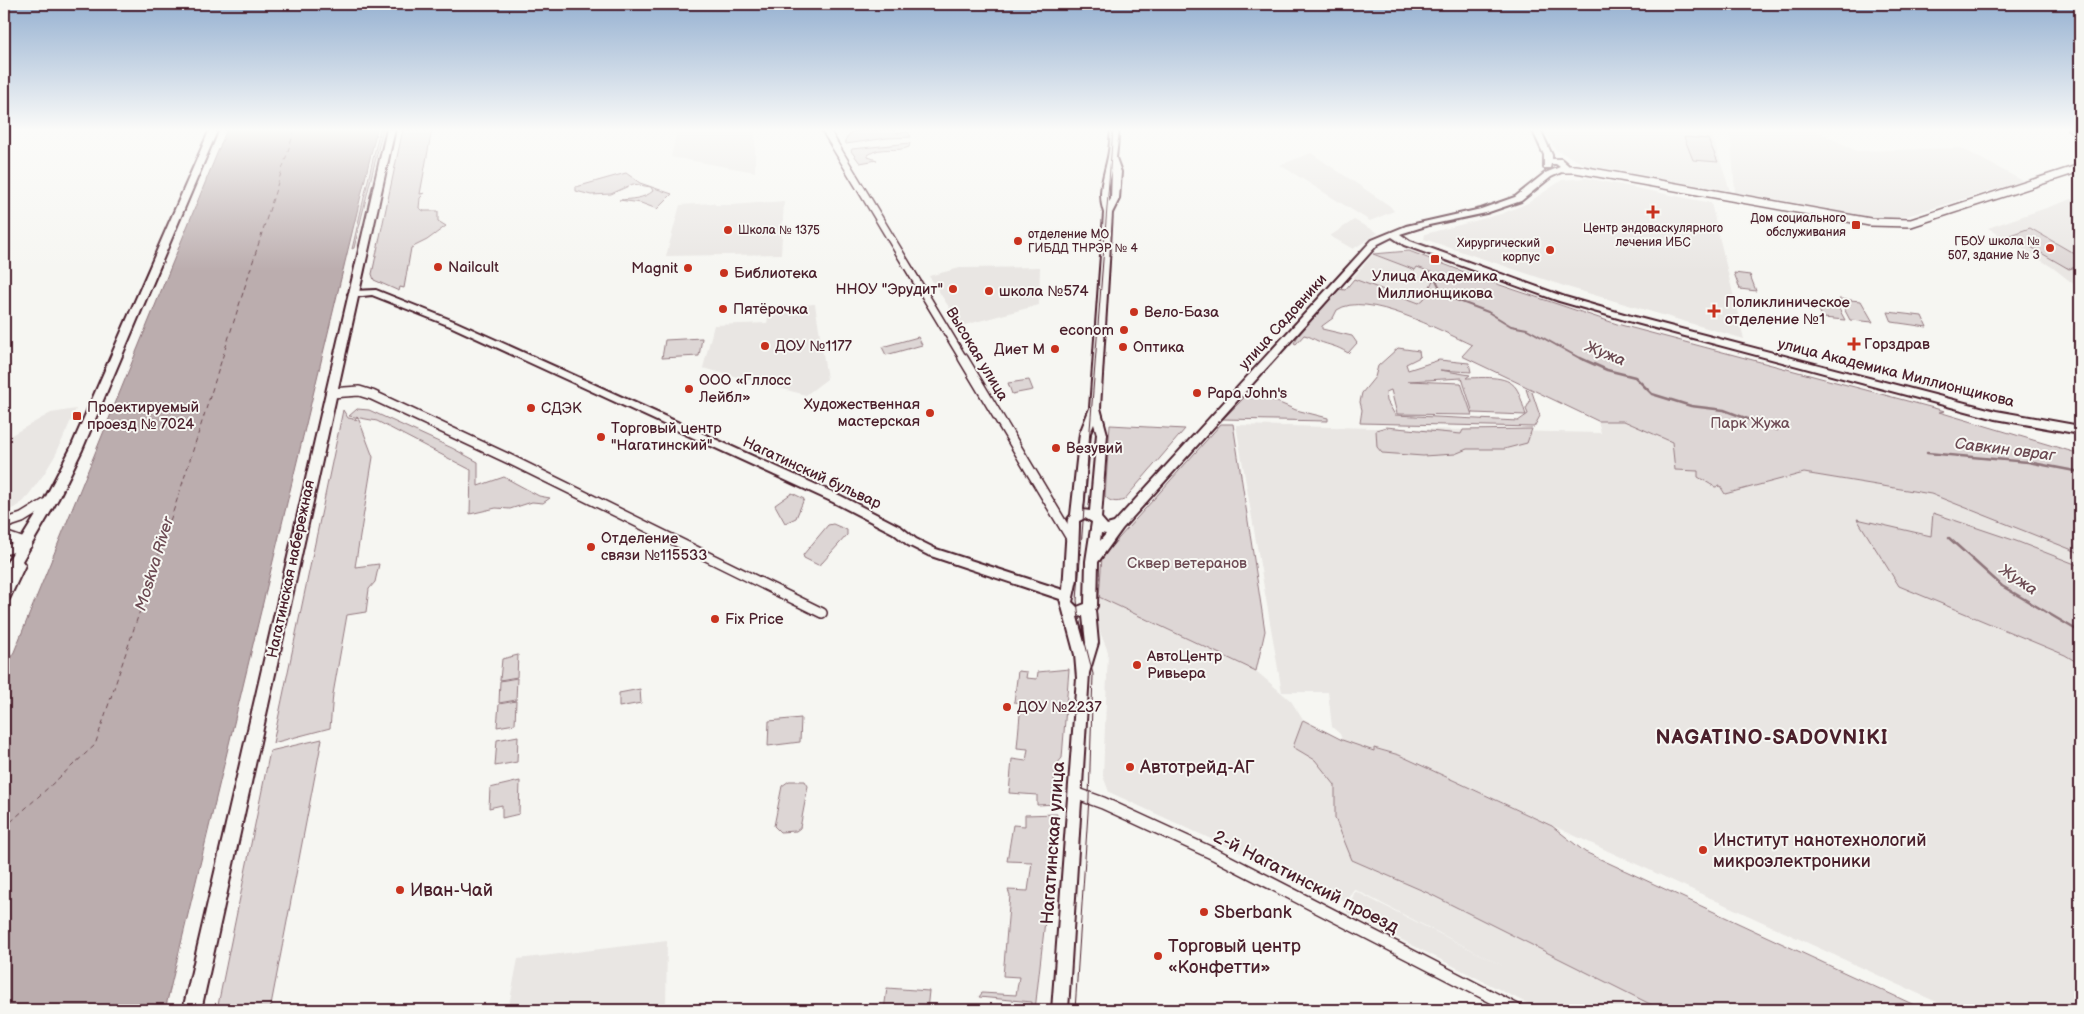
<svg xmlns="http://www.w3.org/2000/svg" width="2084" height="1014" font-family="'Balsamiq Sans',sans-serif">
  <style>
    .built { fill: #e9e6e3 }
    .green { fill: #ddd6d5; stroke: #947a80 }
    .water { fill: #bbadae; stroke: #8e747a }
    .lines { fill: none; stroke-linecap: round; stroke-linejoin: round }
    .stream-far1 { stroke: #8e747a; stroke-width: 2 }
    .stream { stroke: #8e747a; stroke-width: 2.5 }
    .ferry { stroke: #6c4a52; stroke-width: 1; stroke-dasharray: 5 4; stroke-linecap: butt }
    .minor-far2-casing { stroke: #4a1f2b; stroke-width: 10 }
    .minor-far1-casing { stroke: #4a1f2b; stroke-width: 12 }
    .minor-casing { stroke: #4a1f2b; stroke-width: 14 }
    .tertiary-casing { stroke: #4a1f2b; stroke-width: 4 }
    .secondary-casing { stroke: #4a1f2b; stroke-width: 4 }
    .minor-far2 { stroke: #f6f6f2; stroke-width: 7 }
    .minor-far1 { stroke: #f6f6f2; stroke-width: 9 }
    .minor { stroke: #f6f6f2; stroke-width: 11 }
    .tertiary { fill: #f6f6f2; fill-rule: evenodd }
    .secondary { fill: #f6f6f2; fill-rule: evenodd }
    .tram { stroke: #4a1f2b; stroke-width: 1 }
    .poi-dot { fill: #c8321e; stroke: #f6f6f2; stroke-width: 2 }
    .labels { text-anchor: middle; dominant-baseline: central; stroke-width: 4; stroke-linejoin: round; paint-order: stroke }
    .far-poi-label { font-size: 12px; fill: #4a1f2b; stroke: #f6f6f2; text-anchor: end }
    .poi-label { font-size: 15px; fill: #4a1f2b; stroke: #f6f6f2; text-anchor: start }
    .street-label { font-size: 15px; fill: #4a1f2b; stroke: #f6f6f2 }
    .park-label { font-size: 15px; fill: #6f4d56; stroke: #f6f6f2 }
    .water-label { font-size: 16px; font-style: italic; fill: #6c4a52; stroke: #f6f6f2 }
    .near-poi-label { font-size: 18px; fill: #4a1f2b; stroke: #f6f6f2; text-anchor: start }
    .near-street-label { font-size: 18px; fill: #4a1f2b; stroke: #f6f6f2 }
    .district-label { font-size: 20px; font-weight: bold; letter-spacing: 1px; fill: #4a1f2b; stroke: #f6f6f2 }
  </style>
  <rect width="100%" height="100%" fill="#f6f6f2"/>
  <filter id="ink" filterUnits="userSpaceOnUse"><feTurbulence type="fractalNoise" baseFrequency=".02" numOctaves="2"/><feDisplacementMap in="SourceGraphic" scale="10" xChannelSelector="R" yChannelSelector="G"/><feConvolveMatrix kernelMatrix="1 2 1 2 8 2 1 2 1" color-interpolation-filters="sRGB"/></filter>
  <g filter="url(#ink)">
    <g class="built">
      <path d="M677,129H755V172L671,157Z"/>
      <path d="M1543,129H1710L1730,191L1586,165L1556,150Z"/>
      <path d="M1730,129H1814L1856,151L1961,148L2023,181L1907,216L1882,219L1735,192Z"/>
      <path d="M1311,153L1390,206L1394,211L1370,221L1280,165Z"/>
      <path d="M1586,178L1711,203L1744,339L1567,287L1424,239L1425,234L1501,214L1528,203L1562,180Z"/>
      <path d="M2072,199L2080,203V289L2052,267L1988,228Z"/>
      <path d="M784,201L781,254L666,256L680,205L713,203L716,205H732Z"/>
      <path d="M1354,220L1378,233L1353,249L1330,236Z"/>
      <path d="M1373,254L1415,270L1417,267L1436,274L1424,299L1420,303L1394,295L1353,278Z"/>
      <path d="M1040,267L1039,305L961,326L929,276L960,268Z"/>
      <path d="M815,304L827,379L806,395L703,368L714,325L767,323L770,307Z"/>
      <path d="M76,409L56,454L44,474L24,501L14,508L4,512V439L51,413Z"/>
      <path d="M1598,421H1624L1672,442L1675,470L1710,471L1725,494L1804,473L1931,494L2080,552V1010H1954L1399,755L1375,748L1374,752L1342,740L1340,734L1332,727L1328,692H1282L1236,425L1601,433Z"/>
      <path d="M1099,597L1256,671L1291,701L1303,720L1293,747L1315,760L1335,785V818L1352,860L1428,893L1662,1010H1540L1347,912L1355,891L1505,967L1354,889L1347,902L1109,792L1103,776L1108,652L1097,624Z"/>
      <path d="M667,941L666,1010H508L518,959Z"/>
    </g>
    <g class="green">
      <path d="M380,129H383L354,248L352,249Z"/>
      <path d="M403,129H432L420,194L425,193L420,198L419,208L424,211H438V221L446,226L427,240L411,248L404,288L400,287L399,291L374,280L372,274Z"/>
      <path d="M886,129H893L897,133L908,132L911,137L887,138L846,144L845,140L852,132Z"/>
      <path d="M1684,137L1708,139L1718,162L1693,160Z"/>
      <path d="M910,143L909,147C896,153 881,145 868,155V157L877,160L860,163L851,151L852,149Z"/>
      <path d="M626,173L640,183L672,194L657,209L641,203L619,200C631,199 644,199 653,191L651,187L633,184L611,194L591,195L576,191V187Z"/>
      <path d="M2030,228L2080,257V266L2069,269L2010,235Z"/>
      <path d="M1409,251L1491,282L1617,324L1945,411L1939,412L2080,454V553L1931,494L1804,473L1725,494L1720,486L1715,487L1698,477V471L1675,470L1672,442L1624,421H1598L1462,356L1472,345C1441,331 1366,290 1337,310L1333,318L1322,326V329L1352,336L1357,343L1348,353C1335,345 1331,346 1318,341C1313,339 1310,336 1304,335L1296,344L1294,343L1298,336L1339,289L1345,290L1354,279L1419,303L1424,299L1436,274L1417,267L1415,270L1373,254Z"/>
      <path d="M1734,273L1750,275L1756,291L1740,289Z"/>
      <path d="M1839,299L1861,301L1873,322L1850,320Z"/>
      <path d="M1816,305L1838,307L1845,320L1823,318Z"/>
      <path d="M1888,312L1922,316L1927,327L1892,322Z"/>
      <path d="M918,337L922,345L886,355L882,347Z"/>
      <path d="M702,338L699,356L662,358L665,340Z"/>
      <path d="M1398,348L1419,351L1420,357L1406,364L1408,370L1439,360L1469,363L1471,372L1440,370L1470,375L1466,378C1480,378 1507,374 1516,388C1521,395 1523,407 1526,415L1473,413L1462,378L1408,381L1461,383L1472,415L1397,414L1391,390L1386,392L1387,401L1395,415L1518,421L1528,414L1526,409L1530,401L1526,389L1532,392L1540,416L1534,427L1360,423L1362,410L1360,402L1362,393L1375,377L1378,366Z"/>
      <path d="M1029,380L1033,390L1012,394L1008,383Z"/>
      <path d="M1251,391L1296,410L1328,418V421L1223,419Z"/>
      <path d="M357,409L369,410L452,448L478,462V486L504,477L539,496L550,498L543,503L532,502L510,509L496,508L470,514L471,470L377,421L349,416Z"/>
      <path d="M343,410L348,418L359,420L373,457L355,567L379,564L375,582L369,589L366,612L347,615L333,694L330,728L273,743Z"/>
      <path d="M1221,424H1233L1265,631L1256,671L1099,597L1102,557Z"/>
      <path d="M1110,425L1185,429L1124,500C1117,503 1109,502 1105,496Z"/>
      <path d="M1386,427L1461,434L1463,430L1532,429L1527,443L1504,449H1467L1455,454L1423,456L1382,453L1377,447L1376,430Z"/>
      <path d="M792,493L804,499L796,518L785,523L775,505Z"/>
      <path d="M1933,513L2016,541L2080,566V664L2065,655L1899,586L1857,519L1931,536Z"/>
      <path d="M833,524L847,530V535L822,563L818,565L804,558L803,555L828,525Z"/>
      <path d="M518,655L517,677L500,680L502,659Z"/>
      <path d="M1069,669L1062,758L1056,765L1054,781L1060,785L1057,804L1037,805V795L1009,793L1012,759L1026,761L1028,749L1017,748L1021,703L1014,702L1018,671L1027,672L1026,678L1037,679L1038,672Z"/>
      <path d="M517,678L516,700L499,703L500,681Z"/>
      <path d="M640,689L641,703L619,707V693Z"/>
      <path d="M516,701L515,724L497,727L499,704Z"/>
      <path d="M801,718L800,742L768,746L769,721Z"/>
      <path d="M1303,720L1342,740L1374,751V748L1399,755L1552,826L1585,852L1925,1010H1662L1428,893L1352,860L1335,818V785L1315,760L1293,747Z"/>
      <path d="M518,736L517,762L495,766L497,740Z"/>
      <path d="M322,739L270,1010H217L270,751Z"/>
      <path d="M520,781L519,814L502,818V805L489,808L490,788Z"/>
      <path d="M789,781H805L808,786L800,828L796,831L780,832L774,826L782,786Z"/>
      <path d="M1057,814L1035,1010H1031L1032,1002L979,997L982,993L1016,995L1019,977L1003,976L1010,895L1008,890L1028,891L1032,862L1007,861L1013,825L1025,826V815Z"/>
      <path d="M887,988L929,991L927,1010H884Z"/>
    </g>
    <path class="water" d="M227,129H377L165,1010H4V668L14,652Z"/>
    <g class="lines">
      <path class="stream-far1" d="M1436,280L1440,288L1451,298L1488,312L1511,326L1527,329L1583,360"/>
      <g class="stream">
        <path d="M1580,358L1607,370L1635,377L1652,394L1691,406L1724,410L1777,430"/>
        <path d="M1927,453L2028,462L2080,472"/>
        <path d="M1949,538L2002,586L2080,632"/>
      </g>
      <path class="ferry" d="M4,828L95,745L181,488L295,129"/>
      <g class="minor-far2-casing">
        <g id="minor-far2">
          <path d="M825,129L964,360"/>
          <path d="M1563,169H1576L1870,222L1911,223L2080,168"/>
        </g>
      </g>
      <g class="minor-far1-casing">
        <g id="minor-far1">
          <path d="M963,358L1072,540"/>
          <path d="M331,393L359,391L372,395L509,459L822,613"/>
          <path d="M4,524L22,518L48,502"/>
          <path d="M4,536L27,544"/>
          <path d="M4,550L27,544"/>
        </g>
      </g>
      <g class="minor-casing">
        <path id="minor" d="M1075,793L1103,803L1216,855L1517,1010"/>
      </g>
      <g class="tertiary-casing">
        <path id="tertiary" d="M1111,129H1119L1116,158L1121,172L1119,199L1112,213L1100,408L1107,434L1101,518L1107,525L1114,523L1372,240L1406,226L1481,209L1515,197L1545,173L1560,167L1556,164H1551L1550,168H1544V155L1532,129H1540L1552,155V159H1561L1568,165V169L1551,177L1521,201L1486,213L1429,225L1400,234L1410,241L1565,297L1631,316L1996,411L2080,426V434L1996,419L1625,320L1559,301L1404,245L1392,237L1378,244L1122,529L1098,562L1097,606L1095,610L1098,643L1089,673L1068,1010H1052L1077,678L1075,655L1060,599L928,555L908,545L893,533L833,502L450,326L372,295L353,297L348,294L353,291L376,290L456,322L841,496L901,527L916,539L936,549L1063,590L1067,527L1068,519L1071,515L1080,433L1090,408L1104,213C1097,192 1104,177 1108,157C1110,148 1110,138 1111,129ZM1112,170L1111,199L1109,202V185ZM1094,424L1097,434L1090,511L1083,510L1090,433ZM1085,518L1092,522L1086,561L1085,604L1077,607L1072,602L1077,579L1079,527V521ZM1101,533L1106,534L1100,541ZM1083,616L1086,643L1085,646L1077,617Z"/>
      </g>
      <g class="secondary-casing">
        <g id="secondary">
          <path d="M210,129H218L82,450L58,499L22,561L25,565L11,595L9,599L4,600V567L38,512L70,450Z"/>
          <path d="M387,129H395L201,1010H183Z"/>
          <path d="M2068,129L2080,130V136Z"/>
        </g>
      </g>
      <use href="#minor-far2" class="minor-far2"/>
      <use href="#minor-far1" class="minor-far1"/>
      <use href="#minor" class="minor"/>
      <use href="#tertiary" class="tertiary"/>
      <use href="#secondary" class="secondary"/>
      <path class="tram" d="M1075,1010L1089,798L1093,674L1079,619L1077,600L1113,129"/>
    </g>
  </g>
  <linearGradient id="sky" x2="0" y2="1"><stop stop-color="#96b1d1"/><stop offset="0.48" stop-color="#fbfbf9"/><stop offset="1" stop-color="#fbfbf9" stop-opacity="0"/></linearGradient>
  <rect width="2084" height="271" fill="url(#sky)"/>
  <g class="poi-dot">
    <path d="M1650.5 204.5h5v5h5v5h-5v5h-5v-5h-5v-5h5z"/>
    <rect x="1851" y="220" width="10" height="10" rx="2.5"/>
    <circle cx="728" cy="230" r="5"/>
    <circle cx="1018" cy="241" r="5"/>
    <circle cx="2050" cy="248" r="5"/>
    <circle cx="1550" cy="250" r="5"/>
    <rect x="1430" y="254" width="10" height="10" rx="2.5"/>
    <circle cx="438" cy="267" r="5"/>
    <circle cx="688" cy="268" r="5"/>
    <circle cx="724" cy="273" r="5"/>
    <circle cx="953" cy="289" r="5"/>
    <circle cx="989" cy="291" r="5"/>
    <circle cx="723" cy="309" r="5"/>
    <path d="M1711.5 303.5h5v5h5v5h-5v5h-5v-5h-5v-5h5z"/>
    <circle cx="1134" cy="312" r="5"/>
    <circle cx="1124" cy="330" r="5"/>
    <path d="M1851.5 336.5h5v5h5v5h-5v5h-5v-5h-5v-5h5z"/>
    <circle cx="765" cy="346" r="5"/>
    <circle cx="1123" cy="347" r="5"/>
    <circle cx="1055" cy="349" r="5"/>
    <circle cx="689" cy="389" r="5"/>
    <circle cx="1197" cy="393" r="5"/>
    <circle cx="531" cy="408" r="5"/>
    <circle cx="930" cy="413" r="5"/>
    <rect x="72" y="411" width="10" height="10" rx="2.5"/>
    <circle cx="601" cy="437" r="5"/>
    <circle cx="1056" cy="448" r="5"/>
    <circle cx="591" cy="547" r="5"/>
    <circle cx="715" cy="619" r="5"/>
    <circle cx="1137" cy="665" r="5"/>
    <circle cx="1007" cy="707" r="5"/>
    <circle cx="1130" cy="767" r="5"/>
    <circle cx="1703" cy="850" r="5"/>
    <circle cx="400" cy="890" r="5"/>
    <circle cx="1204" cy="912" r="5"/>
    <circle cx="1158" cy="956" r="5"/>
  </g>
  <g class="labels">
    <g class="far-poi-label">
      <text x="1846" y="218">Дом социального<tspan x="1846" dy="14">обслуживания</tspan></text>
      <text x="1653" y="228" text-anchor="middle">Центр эндоваскулярного<tspan x="1653" dy="14">лечения ИБС</tspan></text>
      <text x="738" y="230" text-anchor="start">Школа № 1375</text>
      <text x="1028" y="234" text-anchor="start">отделение МО<tspan x="1028" dy="14">ГИБДД ТНРЭР № 4</tspan></text>
      <text x="2040" y="241">ГБОУ школа №<tspan x="2040" dy="14">507, здание № 3</tspan></text>
      <text x="1540" y="243">Хирургический<tspan x="1540" dy="14">корпус</tspan></text>
    </g>
    <g class="poi-label">
      <text x="448" y="267">Nailcult</text>
      <text x="678" y="268" text-anchor="end">Magnit</text>
      <text x="734" y="273">Библиотека</text>
      <text x="1435" y="276" text-anchor="middle">Улица Академика<tspan x="1435" dy="17">Миллионщикова</tspan></text>
      <text x="943" y="289" text-anchor="end">ННОУ "Эрудит"</text>
      <text x="999" y="291">школа №574</text>
      <text x="1725" y="302">Поликлиническое<tspan x="1725" dy="17">отделение №1</tspan></text>
      <text x="733" y="309">Пятёрочка</text>
      <text x="1144" y="312">Вело-База</text>
      <text x="1114" y="330" text-anchor="end">econom</text>
      <text x="1864" y="344">Горздрав</text>
      <text x="775" y="346">ДОУ №1177</text>
      <text x="1133" y="347">Оптика</text>
      <text x="1045" y="349" text-anchor="end">Диет М</text>
      <text x="699" y="380">ООО «Гллосс<tspan x="699" dy="17">Лейбл»</tspan></text>
      <text x="1207" y="393">Papa John's</text>
      <text x="920" y="404" text-anchor="end">Художественная<tspan x="920" dy="17">мастерская</tspan></text>
      <text x="87" y="407">Проектируемый<tspan x="87" dy="17">проезд № 7024</tspan></text>
      <text x="541" y="408">СДЭК</text>
      <text x="611" y="428">Торговый центр<tspan x="611" dy="17">"Нагатинский"</tspan></text>
      <text x="1066" y="448">Везувий</text>
      <text x="601" y="538">Отделение<tspan x="601" dy="17">связи №115533</tspan></text>
      <text x="725" y="619">Fix Price</text>
      <text x="1147" y="656">АвтоЦентр<tspan x="1147" dy="17">Ривьера</tspan></text>
      <text x="1017" y="707">ДОУ №2237</text>
    </g>
    <g class="street-label">
      <text transform="translate(1283 322) rotate(-48)">улица Садовники</text>
      <text transform="translate(977 354) rotate(59)">Высокая улица</text>
      <text transform="translate(1896 373) rotate(14)">улица Академика Миллионщикова</text>
      <text transform="translate(812 473) rotate(25)">Нагатинский бульвар</text>
      <text transform="translate(291 569) rotate(-78)">Нагатинская набережная</text>
    </g>
    <g class="park-label">
      <text x="1750" y="423">Парк Жужа</text>
      <text x="1187" y="563">Сквер ветеранов</text>
    </g>
    <g class="water-label">
      <text transform="translate(1605 354) rotate(22)">Жужа</text>
      <text transform="translate(2005 450) rotate(7)">Савкин овраг</text>
      <text transform="translate(155 564) rotate(-73)">Moskva River</text>
      <text transform="translate(2018 580) rotate(34)">Жужа</text>
    </g>
    <g class="near-poi-label">
      <text x="1140" y="767">Автотрейд-АГ</text>
      <text x="1713" y="840">Институт нанотехнологий<tspan x="1713" dy="21">микроэлектроники</tspan></text>
      <text x="410" y="890">Иван-Чай</text>
      <text x="1214" y="912">Sberbank</text>
      <text x="1168" y="946">Торговый центр<tspan x="1168" dy="21">«Конфетти»</tspan></text>
    </g>
    <g class="near-street-label">
      <text transform="translate(1053 843) rotate(-86)">Нагатинская улица</text>
      <text transform="translate(1306 882) rotate(27)">2-й Нагатинский проезд</text>
    </g>
    <g class="district-label">
      <text x="1772" y="738">NAGATINO-SADOVNIKI</text>
    </g>
  </g>
  <rect width="2084" height="1014" fill="none" stroke="#f6f6f2" stroke-width="20"/>
  <rect x="10" y="10" width="2064" height="994" fill="none" stroke="#4a1f2b" stroke-width="2" filter="url(#ink)"/>
</svg>
